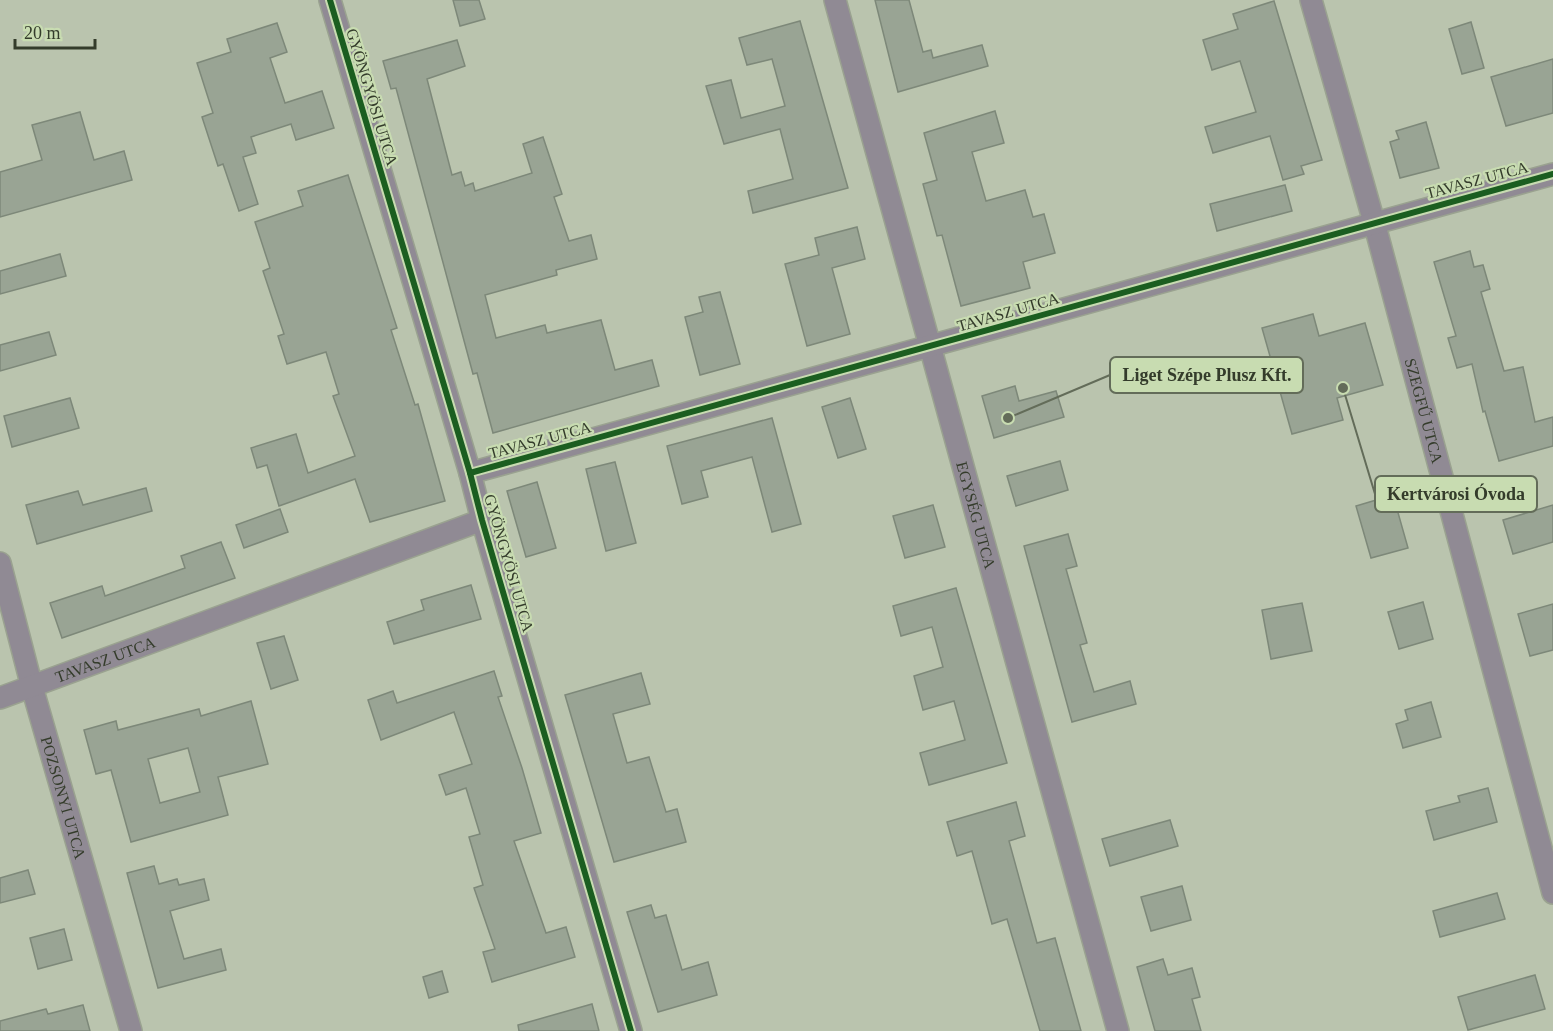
<svg xmlns="http://www.w3.org/2000/svg" width="1553" height="1031" font-family="'Times New Roman',serif">
  <style>
    .building { fill: #99a494; stroke: #7d8879; stroke-width: 1.5; fill-rule: evenodd }
    .lines { fill: none; stroke-linecap: round; stroke-linejoin: round }
    .street-casing { stroke: #9aa290; stroke-width: 24 }
    .street { stroke: #908a94; stroke-width: 21 }
    .cycleway-casing { stroke: #c8dcb1; stroke-width: 10 }
    .cycleway { stroke: #1b5e20; stroke-width: 6 }
    .labels { text-anchor: middle; dominant-baseline: central; stroke-width: 4.5; stroke-linejoin: round; paint-order: stroke }
    .street-label { font-size: 16px; fill: #343c2b; stroke: #c8dcb1 }
    .leader { fill: none; stroke: #636c59; stroke-width: 2 }
    .callout-dot { fill: #636c59; stroke: #c8dcb1; stroke-width: 2 }
    .callout { fill: #c8dcb1; stroke: #636c59; stroke-width: 2 }
    .callout-label { font-size: 18px; text-anchor: middle; font-weight: bold; fill: #343c2b }
  </style>
  <rect width="100%" height="100%" fill="#bac4ae"/>
  <g class="building">
    <path d="M453,0H479L485,19L460,26Z"/>
    <path d="M875,0H909L923,52L931,50L933,58L982,45L988,66L898,92Z"/>
    <path d="M1274,1L1322,160L1301,166L1304,174L1283,180L1270,136L1213,153L1205,127L1256,112L1240,61L1212,70L1203,40L1238,29L1233,14Z"/>
    <path d="M800,21L848,188L753,213L748,191L793,179L780,129L724,144L706,86L731,80L741,118L785,106L772,59L747,65L739,38Z"/>
    <path d="M1471,22L1484,68L1462,74L1449,29Z"/>
    <path d="M277,23L287,52L270,58L285,103L322,91L334,128L296,140L291,124L251,137L256,153L243,157L258,204L239,211L223,164L218,166L202,117L213,113L197,63L231,52L227,39Z"/>
    <path d="M457,40L465,66L427,79L452,175L461,172L465,186L473,183L475,191L532,173L523,144L543,137L562,194L554,197L569,241L591,235L597,259L556,270L557,275L485,295L496,338L545,325L547,333L601,320L615,370L652,360L659,386L493,433L477,373L473,374L396,88L391,89L383,61Z"/>
    <path d="M1553,59V113L1506,126L1491,77Z"/>
    <path d="M995,111L1004,143L972,152L986,201L1025,190L1033,217L1044,214L1055,253L1023,262L1030,288L961,306L942,235L937,236L923,184L937,180L924,133Z"/>
    <path d="M80,112L94,160L124,151L132,180L0,217V172L42,160L32,125Z"/>
    <path d="M1426,122L1439,168L1400,178L1390,142L1399,139L1396,131Z"/>
    <path d="M348,175L397,328L391,330L415,405L418,404L445,501L370,522L355,479L279,506L267,465L257,468L251,448L296,434L308,473L355,456L333,396L339,394L326,352L287,364L278,336L284,334L263,271L270,268L255,222L303,206L298,191Z"/>
    <path d="M1285,185L1292,211L1217,231L1210,204Z"/>
    <path d="M857,227L865,259L832,268L850,334L807,346L785,264L819,255L815,238Z"/>
    <path d="M1470,251L1474,267L1483,265L1490,289L1481,292L1504,371L1523,367L1535,422L1553,417V446L1499,461L1485,411L1483,412L1472,364L1457,368L1448,338L1456,336L1434,262Z"/>
    <path d="M60,254L66,276L0,294V271Z"/>
    <path d="M720,292L740,364L700,375L685,317L703,312L699,297Z"/>
    <path d="M1313,314L1319,336L1365,323L1383,385L1337,398L1343,420L1292,434L1262,328Z"/>
    <path d="M49,332L56,355L0,371V345Z"/>
    <path d="M1015,386L1019,401L1056,391L1064,417L994,438L982,396Z"/>
    <path d="M70,398L79,428L12,447L4,416Z"/>
    <path d="M850,398L866,449L838,458L822,407Z"/>
    <path d="M772,418L801,524L772,532L752,457L701,471L708,497L682,504L667,446Z"/>
    <path d="M1060,461L1068,490L1016,506L1007,476Z"/>
    <path d="M615,462L636,543L606,551L586,469Z"/>
    <path d="M537,482L556,548L526,557L507,491Z"/>
    <path d="M146,488L152,511L37,544L26,505L78,491L83,505Z"/>
    <path d="M1393,495L1408,548L1371,558L1356,506Z"/>
    <path d="M933,505L945,547L905,558L893,516Z"/>
    <path d="M1553,505V542L1513,554L1503,520Z"/>
    <path d="M280,509L288,532L244,548L236,525Z"/>
    <path d="M1068,534L1077,566L1066,569L1087,643L1080,645L1094,692L1130,681L1136,704L1072,722L1024,546Z"/>
    <path d="M221,542L235,578L62,638L50,603L102,586L105,596L185,568L181,556Z"/>
    <path d="M471,585L481,619L394,644L387,622L424,610L421,600Z"/>
    <path d="M956,588L1007,763L929,785L920,753L965,740L954,701L923,710L914,676L943,667L932,627L901,636L893,606Z"/>
    <path d="M1423,602L1433,639L1399,649L1388,612Z"/>
    <path d="M1302,603L1312,651L1271,659L1262,610Z"/>
    <path d="M1553,604V650L1530,656L1518,614Z"/>
    <path d="M284,636L298,680L271,689L257,643Z"/>
    <path d="M494,671L502,696L498,697L522,768L541,833L514,841L546,933L566,927L575,957L492,982L483,952L495,949L474,888L483,885L469,837L480,834L466,788L446,795L439,775L472,764L454,712L381,740L368,700L393,691L397,703Z"/>
    <path d="M641,673L650,704L613,714L627,763L649,757L666,812L677,809L686,842L614,862L565,695Z"/>
    <path d="M251,701L268,764L218,777L228,815L131,842L111,770L96,774L84,730L116,721L118,730L199,709L201,716ZM188,748L200,792L160,803L148,759Z"/>
    <path d="M1431,702L1441,737L1403,748L1396,724L1408,720L1405,710Z"/>
    <path d="M1488,788L1497,822L1434,840L1426,811L1460,802L1458,796Z"/>
    <path d="M1016,802L1025,836L1009,841L1037,943L1055,938L1081,1031H1040L1007,919L992,924L972,851L957,856L947,822Z"/>
    <path d="M1170,820L1178,846L1110,866L1102,839Z"/>
    <path d="M154,866L159,884L177,879L179,885L204,879L209,900L170,911L184,959L221,949L226,970L158,988L127,873Z"/>
    <path d="M28,870L35,894L0,903V878Z"/>
    <path d="M1182,886L1191,920L1151,931L1141,897Z"/>
    <path d="M1497,893L1505,919L1440,937L1433,911Z"/>
    <path d="M651,905L655,918L666,915L682,970L708,962L717,995L658,1012L627,912Z"/>
    <path d="M64,929L72,960L38,969L30,938Z"/>
    <path d="M1163,959L1168,975L1192,968L1200,997L1192,999L1201,1031H1155L1137,967Z"/>
    <path d="M442,971L448,992L429,998L423,977Z"/>
    <path d="M1535,975L1545,1009L1468,1030L1458,997Z"/>
    <path d="M592,1004L599,1031H519L518,1025Z"/>
    <path d="M83,1005L90,1031H0V1021L46,1009L48,1014Z"/>
  </g>
  <g class="lines">
    <g class="street-casing">
      <g id="street">
        <path d="M330,0L470,473L482,520L631,1031"/>
        <path id="s1" d="M835,0L1118,1031"/>
        <path id="s2" d="M1311,0L1374,222L1553,893"/>
        <path d="M470,473L1553,174"/>
        <path id="s3" d="M0,563L32,687L131,1031"/>
        <path id="s4" d="M0,698L482,520"/>
      </g>
    </g>
    <use href="#street" class="street"/>
    <g class="cycleway-casing">
      <g id="cycleway">
        <path d="M330,0L470,473L482,520L631,1031"/>
        <path d="M470,473L1553,174"/>
      </g>
    </g>
    <use href="#cycleway" class="cycleway"/>
  </g>
  <g class="labels">
    <g class="street-label">
      <text transform="translate(372 97) rotate(73)">GYÖNGYÖSI UTCA</text>
      <text transform="translate(1477 180) rotate(-15)">TAVASZ UTCA</text>
      <text transform="translate(1008 312) rotate(-16)">TAVASZ UTCA</text>
      <text stroke="none"><textPath href="#s2" startOffset="426">SZEGFŰ UTCA</textPath></text>
      <text transform="translate(540 440) rotate(-15)">TAVASZ UTCA</text>
      <text stroke="none"><textPath href="#s1" startOffset="534">EGYSÉG UTCA</textPath></text>
      <text transform="translate(509 563) rotate(74)">GYÖNGYÖSI UTCA</text>
      <text stroke="none"><textPath href="#s4" startOffset="112">TAVASZ UTCA</textPath></text>
      <text stroke="none"><textPath href="#s3" startOffset="243">POZSONYI UTCA</textPath></text>
    </g>
  </g>
  <path class="leader" d="M1008 418L1110 375M1343 388L1375 494"/>
  <g class="callout-dot">
    <circle cx="1008" cy="418" r="6"/>
    <circle cx="1343" cy="388" r="6"/>
  </g>
  <g class="callout">
    <rect x="1110" y="357" width="193" height="36" rx="6"/>
    <rect x="1375" y="476" width="162" height="36" rx="6"/>
  </g>
  <g class="callout-label">
    <text x="1207" y="381">Liget Szépe Plusz Kft.</text>
    <text x="1456" y="500">Kertvárosi Óvoda</text>
  </g>
  <path d="M15 39v9h80v-9" fill="none" stroke="#343c2b" stroke-width="3"/>
  <text x="24" y="39" font-size="18" fill="#343c2b" stroke="#c8dcb1" stroke-width="4.5" paint-order="stroke">20 m</text>
</svg>
